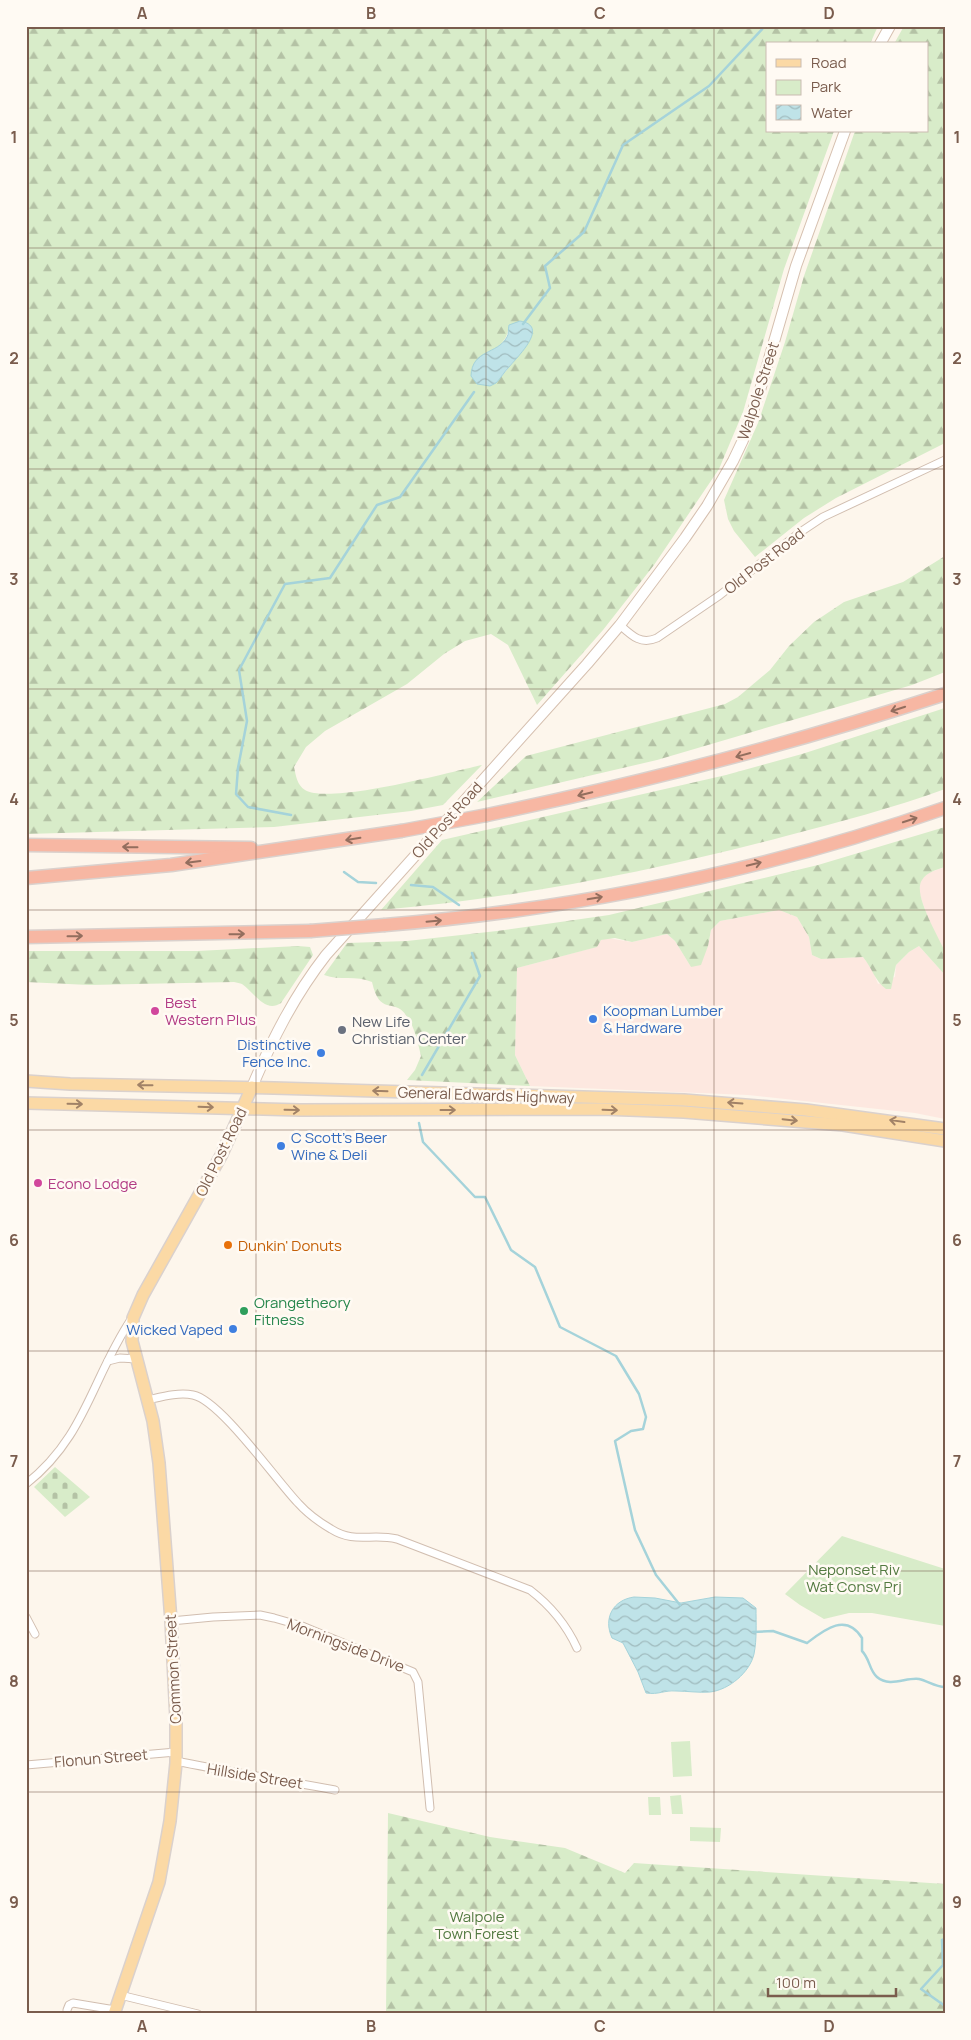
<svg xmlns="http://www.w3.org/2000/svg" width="971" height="2040" font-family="Manrope,sans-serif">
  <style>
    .commercial { fill: #fde8e0 }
    .forest { fill: url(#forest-firs); fill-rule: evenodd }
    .cemetery { fill: url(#cemetery-stones) }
    .park { fill: #d8ecc9 }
    .water { fill: url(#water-waves); stroke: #a5d3da }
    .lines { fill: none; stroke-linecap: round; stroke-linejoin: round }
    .stream { stroke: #a5d3da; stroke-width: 2.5 }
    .minor-casing { stroke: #d1beb0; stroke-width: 9 }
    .secondary-casing { stroke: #d6c0b0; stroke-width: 12 }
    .primary-casing { stroke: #dad1cd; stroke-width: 14 }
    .motorway-casing { stroke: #dad1cd; stroke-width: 15 }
    .minor { stroke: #fff; stroke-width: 7 }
    .secondary { stroke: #fff; stroke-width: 10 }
    .primary { stroke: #fbd9a5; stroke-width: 11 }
    .motorway { stroke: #f7b7a3; stroke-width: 12 }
    .motorway-bridge-casing { stroke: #dad1cd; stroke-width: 15; stroke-linecap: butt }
    .motorway-bridge { stroke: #f7b7a3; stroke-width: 12 }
    .oneway { stroke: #936e5e }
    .oneway2 { stroke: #a18267 }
    .grid { fill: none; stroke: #7a5c4d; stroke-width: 1; stroke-opacity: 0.55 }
    .hotel-dot { fill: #d1479c; stroke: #fffaf3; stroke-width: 2 }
    .shop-dot { fill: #3f7fe0; stroke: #fffaf3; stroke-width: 2 }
    .worship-dot { fill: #6b7280; stroke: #fffaf3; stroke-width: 2 }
    .food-dot { fill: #e8710a; stroke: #fffaf3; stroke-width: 2 }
    .leisure-dot { fill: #2e9e5b; stroke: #fffaf3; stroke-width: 2 }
    .labels { text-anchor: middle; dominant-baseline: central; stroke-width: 5; stroke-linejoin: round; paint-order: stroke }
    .street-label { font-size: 15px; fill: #7a5c4d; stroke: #fffaf3 }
    .hotel-label { font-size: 15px; fill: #b23c85; stroke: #fffaf3; text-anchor: start }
    .shop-label { font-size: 15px; fill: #366cbe; stroke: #fffaf3; text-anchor: start }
    .worship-label { font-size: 15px; fill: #5b616d; stroke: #fffaf3; text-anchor: start }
    .food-label { font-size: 15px; fill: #c56008; stroke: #fffaf3; text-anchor: start }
    .leisure-label { font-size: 15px; fill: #27864d; stroke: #fffaf3; text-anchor: start }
    .park-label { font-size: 15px; fill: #537a41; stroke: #fffaf3 }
    .neatline { fill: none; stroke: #7a5c4d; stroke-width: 2 }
    .grid-label { font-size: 16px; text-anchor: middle; font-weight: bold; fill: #7a5c4d }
  </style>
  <defs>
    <pattern id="forest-firs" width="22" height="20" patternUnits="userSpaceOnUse" patternTransform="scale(1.25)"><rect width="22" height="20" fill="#d8ecc9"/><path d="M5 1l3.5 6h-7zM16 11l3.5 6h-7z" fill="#b4c2a5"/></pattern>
    <pattern id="cemetery-stones" width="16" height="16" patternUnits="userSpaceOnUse" patternTransform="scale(1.25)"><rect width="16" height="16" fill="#d8ecc9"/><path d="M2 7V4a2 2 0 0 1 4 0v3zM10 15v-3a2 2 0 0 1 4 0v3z" fill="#b4c2a5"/></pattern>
    <pattern id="water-waves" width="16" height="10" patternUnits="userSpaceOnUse" patternTransform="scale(1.25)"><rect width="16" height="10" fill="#bfe3e8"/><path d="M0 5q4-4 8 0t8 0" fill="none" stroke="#a0bbbe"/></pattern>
  </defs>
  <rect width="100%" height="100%" fill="#fdf6ec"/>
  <g class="commercial">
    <path d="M945,867V952L929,921L919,892L920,881L928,873Z"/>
    <path d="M779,910L797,917L809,937L812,955L821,959L863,957L872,969L878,984L895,977L896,965L909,952L919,946L945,975V1119L915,1113L748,1095L530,1086L515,1055L517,968L596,947L601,940L607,938L632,942L667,934L675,941L691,967L708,946L711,930L720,921Z"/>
  </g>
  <g class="forest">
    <path d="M26,26H878L870,44H767V131H834L784,269L743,412L719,469L654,565L603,630L537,705L508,645L491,634L465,641L444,654L407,684L325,731L306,747L294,767C296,776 297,785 305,790C330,805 450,772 482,765L443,805L411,811L274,827L26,834ZM508,330L519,355L502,376L487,352C497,350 507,340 508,330Z"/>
    <path d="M904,26H945V443L836,498L804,518L755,557L734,531L728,519L724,500L758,423L785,342L804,276L855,131H927V44H894Z"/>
    <path d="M945,556V672L912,685L657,760L477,802L526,756L725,704L738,697L770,670L789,646L814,622L844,602L903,582Z"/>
    <path d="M945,708V789C893,808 839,822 786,836C653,871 517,898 381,910L442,840L726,775L802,754Z"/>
    <path d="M945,827V867C936,870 927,872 922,880C912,894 939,937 945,952C947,958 945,969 945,975L919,946L909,952L896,965L891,989H886C875,981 872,968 863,957L821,959L812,955L809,937L797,917L779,910L720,921L711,930L708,946L701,965L691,967L675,941L667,934L632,942L615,938L601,940L597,947L517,968L515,1055L530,1086L407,1080L415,1070L421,1056C418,1043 414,1025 406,1015C393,997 380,1017 372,982C356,975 340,981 324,975L347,943L407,941L497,931L609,915L818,865Z"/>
    <path d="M298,946L310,947L313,955L281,1003C265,1014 254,992 242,984C240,983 237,983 234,982L89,985L26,982V951H197Z"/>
    <path d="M388,1813L490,1837L565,1848L625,1873L634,1863L945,1884V2014H386Z"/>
  </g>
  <path class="cemetery" d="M55,1467L90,1497L65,1517L34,1487Z"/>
  <g class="park">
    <path d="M842,1536L945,1569V1626L872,1613H849L824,1619L800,1605L785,1594Z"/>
    <path d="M690,1741L692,1776L673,1777L671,1742Z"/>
    <path d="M681,1795L683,1814H672L670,1796Z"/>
    <path d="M648,1797H660L661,1815H649Z"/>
    <path d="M690,1827L721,1828L720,1842L690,1841Z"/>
  </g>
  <g class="water">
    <path d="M520,321C550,326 518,356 509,367C504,372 501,378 496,383L490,386L477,384L471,376C472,349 497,355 507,337C509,334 508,329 509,325Z"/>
    <path d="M634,1597L655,1598L681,1603L715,1597L743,1598L756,1608C756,1623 757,1639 754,1654C750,1672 729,1690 710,1692C699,1693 687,1691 676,1691C664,1690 659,1695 646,1693L638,1672L623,1643L612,1638C603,1618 613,1600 634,1597Z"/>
  </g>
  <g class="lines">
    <g class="stream">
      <path d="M523,324L550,288L545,266L584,232L623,145L709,86L765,26"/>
      <path d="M291,815L248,807L236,794L238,768L247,721L239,670L285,584L330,578L377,505L400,497L474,392"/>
      <path d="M344,872L358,882L376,883"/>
      <path d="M411,885L433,887L459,905"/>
      <path d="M422,1075L480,976L472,953"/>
      <path d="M419,1123L423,1142L475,1197H485L511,1250L535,1267L560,1327L616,1356L639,1394L646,1417L643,1429L631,1431L615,1441L635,1530L656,1575L680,1605"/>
      <path d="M753,1632L773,1631L807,1643C824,1630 846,1612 862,1638V1651C870,1659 869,1670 877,1677C890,1688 906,1677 919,1679C928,1681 935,1687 945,1687"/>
      <path d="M945,1939L942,1940L943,1965L921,1989L945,2006"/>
    </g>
    <g class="minor-casing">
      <g id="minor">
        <path d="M620,625C632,636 641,645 657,638L720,595L799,533L823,517L945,460"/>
        <path d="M108,1361L120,1358L137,1359"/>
        <path d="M147,1400C161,1397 178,1392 193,1395C220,1400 276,1480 298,1503C307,1513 319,1522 331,1529C355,1544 371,1533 397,1539L530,1590C551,1606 566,1624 577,1648"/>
        <path d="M26,1484C86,1437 92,1377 132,1318"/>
        <path d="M26,1617L35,1634"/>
        <path d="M171,1621L213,1617L260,1615L274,1618L302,1626L413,1672L418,1682L430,1808"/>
        <path d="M176,1761C228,1772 282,1780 335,1790"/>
        <path d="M26,1765L176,1752"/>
        <path d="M120,1995L198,2014"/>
        <path d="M67,2010L69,2005L73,2003L115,2010"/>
      </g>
    </g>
    <g class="secondary-casing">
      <g id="secondary">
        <path d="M880,44L890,26"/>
        <path d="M252,1087C272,1040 294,996 326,955L587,664L620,625L685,538L707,506L733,461L743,440L760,390L796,266L845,131"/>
      </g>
    </g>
    <g class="primary-casing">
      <g id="primary">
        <path d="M26,1081L70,1084L274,1088L684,1100L806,1110L945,1129"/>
        <path d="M26,1103L300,1110L602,1109L684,1112L843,1125L945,1141"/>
        <path d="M114,2014L159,1882L170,1821L176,1763V1719L171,1621L159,1463L153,1421L132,1341L133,1318L143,1295L222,1154L252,1087"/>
      </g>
    </g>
    <g class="motorway-casing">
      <g id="motorway">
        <path d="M487,815C642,783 795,743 945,694"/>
        <path d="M26,845L251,848"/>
        <path d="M26,878L171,865L401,831"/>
        <path d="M385,925C575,909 765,871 945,808"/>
        <path d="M26,937L310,931"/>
      </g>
    </g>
    <use href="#minor" class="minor"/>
    <use href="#secondary" class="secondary"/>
    <use href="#primary" class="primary"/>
    <use href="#motorway" class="motorway"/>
    <g class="motorway-bridge-casing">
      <g id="motorway-bridge">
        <path d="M401,831L487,815"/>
        <path d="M310,931L385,925"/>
      </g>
    </g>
    <use href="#motorway-bridge" class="motorway-bridge"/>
  </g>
  <defs><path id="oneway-shaft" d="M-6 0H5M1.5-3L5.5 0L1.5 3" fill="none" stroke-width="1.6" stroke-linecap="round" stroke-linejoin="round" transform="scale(1.25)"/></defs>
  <g class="oneway">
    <use href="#oneway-shaft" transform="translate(898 709) rotate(162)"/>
    <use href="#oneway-shaft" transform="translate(743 755) rotate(165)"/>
    <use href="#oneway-shaft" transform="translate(585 794) rotate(167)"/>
    <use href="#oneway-shaft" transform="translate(910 820) rotate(-18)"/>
    <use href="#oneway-shaft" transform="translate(353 839) rotate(171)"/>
    <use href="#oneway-shaft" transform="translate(130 847) rotate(-179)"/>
    <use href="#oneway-shaft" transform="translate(193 862) rotate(173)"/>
    <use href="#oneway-shaft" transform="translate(754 864) rotate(-14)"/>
    <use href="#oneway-shaft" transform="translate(595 898) rotate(-10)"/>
    <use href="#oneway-shaft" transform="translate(434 921) rotate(-5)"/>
    <use href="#oneway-shaft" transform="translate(237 934) rotate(-1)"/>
    <use href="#oneway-shaft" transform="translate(75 936) rotate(-1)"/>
  </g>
  <g class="oneway2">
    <use href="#oneway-shaft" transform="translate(145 1085) rotate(-179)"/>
    <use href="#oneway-shaft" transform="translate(380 1091) rotate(-178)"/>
    <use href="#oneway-shaft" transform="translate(735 1103) rotate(-176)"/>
    <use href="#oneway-shaft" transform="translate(75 1104) rotate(1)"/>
    <use href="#oneway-shaft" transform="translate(206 1107) rotate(2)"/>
    <use href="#oneway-shaft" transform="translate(292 1110) rotate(1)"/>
    <use href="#oneway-shaft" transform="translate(448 1110)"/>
    <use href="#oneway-shaft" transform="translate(610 1110) rotate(2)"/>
    <use href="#oneway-shaft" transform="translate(790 1120) rotate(6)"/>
    <use href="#oneway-shaft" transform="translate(897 1121) rotate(-172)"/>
  </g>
  <path class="grid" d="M256,26V2014M486,26V2014M714,26V2014M26,248H945M26,469H945M26,689H945M26,910H945M26,1130H945M26,1351H945M26,1571H945M26,1792H945"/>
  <g class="hotel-dot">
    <circle cx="155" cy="1011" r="5"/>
    <circle cx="38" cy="1183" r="5"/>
  </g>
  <g class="shop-dot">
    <circle cx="593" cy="1019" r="5"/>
    <circle cx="321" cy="1053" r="5"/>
    <circle cx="281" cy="1146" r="5"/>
    <circle cx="233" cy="1329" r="5"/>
  </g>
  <circle class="worship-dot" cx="342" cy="1030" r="5"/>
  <circle class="food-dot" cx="228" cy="1245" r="5"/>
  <circle class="leisure-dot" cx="244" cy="1311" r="5"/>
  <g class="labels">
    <g class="street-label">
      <text transform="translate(758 391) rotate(-72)">Walpole Street</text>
      <text transform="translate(764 561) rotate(-38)">Old Post Road</text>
      <text transform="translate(447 820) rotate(-48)">Old Post Road</text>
      <text transform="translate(486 1095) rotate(2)">General Edwards Highway</text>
      <text transform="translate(221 1152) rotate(-64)">Old Post Road</text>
      <text transform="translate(346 1645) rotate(21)">Morningside Drive</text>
      <text transform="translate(173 1669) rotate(-93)">Common Street</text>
      <text transform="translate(101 1758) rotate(-5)">Flonun Street</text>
      <text transform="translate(255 1776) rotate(9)">Hillside Street</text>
    </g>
    <g class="hotel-label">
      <text x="165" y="1002">Best<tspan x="165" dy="17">Western Plus</tspan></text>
      <text x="48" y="1183">Econo Lodge</text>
    </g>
    <g class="shop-label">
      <text x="603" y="1010">Koopman Lumber<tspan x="603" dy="17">&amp; Hardware</tspan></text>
      <text x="311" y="1044" text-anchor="end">Distinctive<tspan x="311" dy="17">Fence Inc.</tspan></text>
      <text x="291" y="1137">C Scott's Beer<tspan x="291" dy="17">Wine &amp; Deli</tspan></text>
      <text x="223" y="1329" text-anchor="end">Wicked Vaped</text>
    </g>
    <g class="worship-label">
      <text x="352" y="1021">New Life<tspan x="352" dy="17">Christian Center</tspan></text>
    </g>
    <g class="food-label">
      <text x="238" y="1245">Dunkin' Donuts</text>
    </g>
    <g class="leisure-label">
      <text x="254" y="1302">Orangetheory<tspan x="254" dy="17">Fitness</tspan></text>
    </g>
    <g class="park-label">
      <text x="854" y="1569">Neponset Riv<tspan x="854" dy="17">Wat Consv Prj</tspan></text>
      <text x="477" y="1916">Walpole<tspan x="477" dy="17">Town Forest</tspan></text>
    </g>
  </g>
  <rect width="971" height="2040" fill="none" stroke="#fffaf3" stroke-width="55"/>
  <rect x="766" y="42" width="162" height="90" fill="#fffaf3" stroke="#cabbb1"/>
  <rect x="776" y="59" width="25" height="8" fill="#fbd9a5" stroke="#cabbb1"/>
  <text x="811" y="68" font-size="15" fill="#7a5c4d">Road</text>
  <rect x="776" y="80" width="25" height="15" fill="#d8ecc9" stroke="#cabbb1"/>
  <text x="811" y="92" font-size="15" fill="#7a5c4d">Park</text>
  <rect x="776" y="105" width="25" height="15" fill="url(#water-waves)" stroke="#cabbb1"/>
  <text x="811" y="118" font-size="15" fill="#7a5c4d">Water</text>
  <path d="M768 1988v8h128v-8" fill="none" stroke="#7a5c4d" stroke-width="2.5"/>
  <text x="776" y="1988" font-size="15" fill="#7a5c4d" stroke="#fffaf3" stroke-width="4" paint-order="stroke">100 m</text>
  <rect x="28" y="28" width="916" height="1984" class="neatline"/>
  <g class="grid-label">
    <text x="142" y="19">A</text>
    <text x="371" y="19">B</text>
    <text x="600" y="19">C</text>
    <text x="829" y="19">D</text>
    <text x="14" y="143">1</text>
    <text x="957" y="143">1</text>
    <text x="14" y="364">2</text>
    <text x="957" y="364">2</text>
    <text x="14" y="585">3</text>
    <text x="957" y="585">3</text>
    <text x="14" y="805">4</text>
    <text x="957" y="805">4</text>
    <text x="14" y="1026">5</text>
    <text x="957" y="1026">5</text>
    <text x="14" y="1246">6</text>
    <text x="957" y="1246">6</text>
    <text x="14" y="1467">7</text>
    <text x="957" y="1467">7</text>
    <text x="14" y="1687">8</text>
    <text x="957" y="1687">8</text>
    <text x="14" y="1908">9</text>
    <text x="957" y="1908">9</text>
    <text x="142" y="2032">A</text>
    <text x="371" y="2032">B</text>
    <text x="600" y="2032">C</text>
    <text x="829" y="2032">D</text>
  </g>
</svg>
